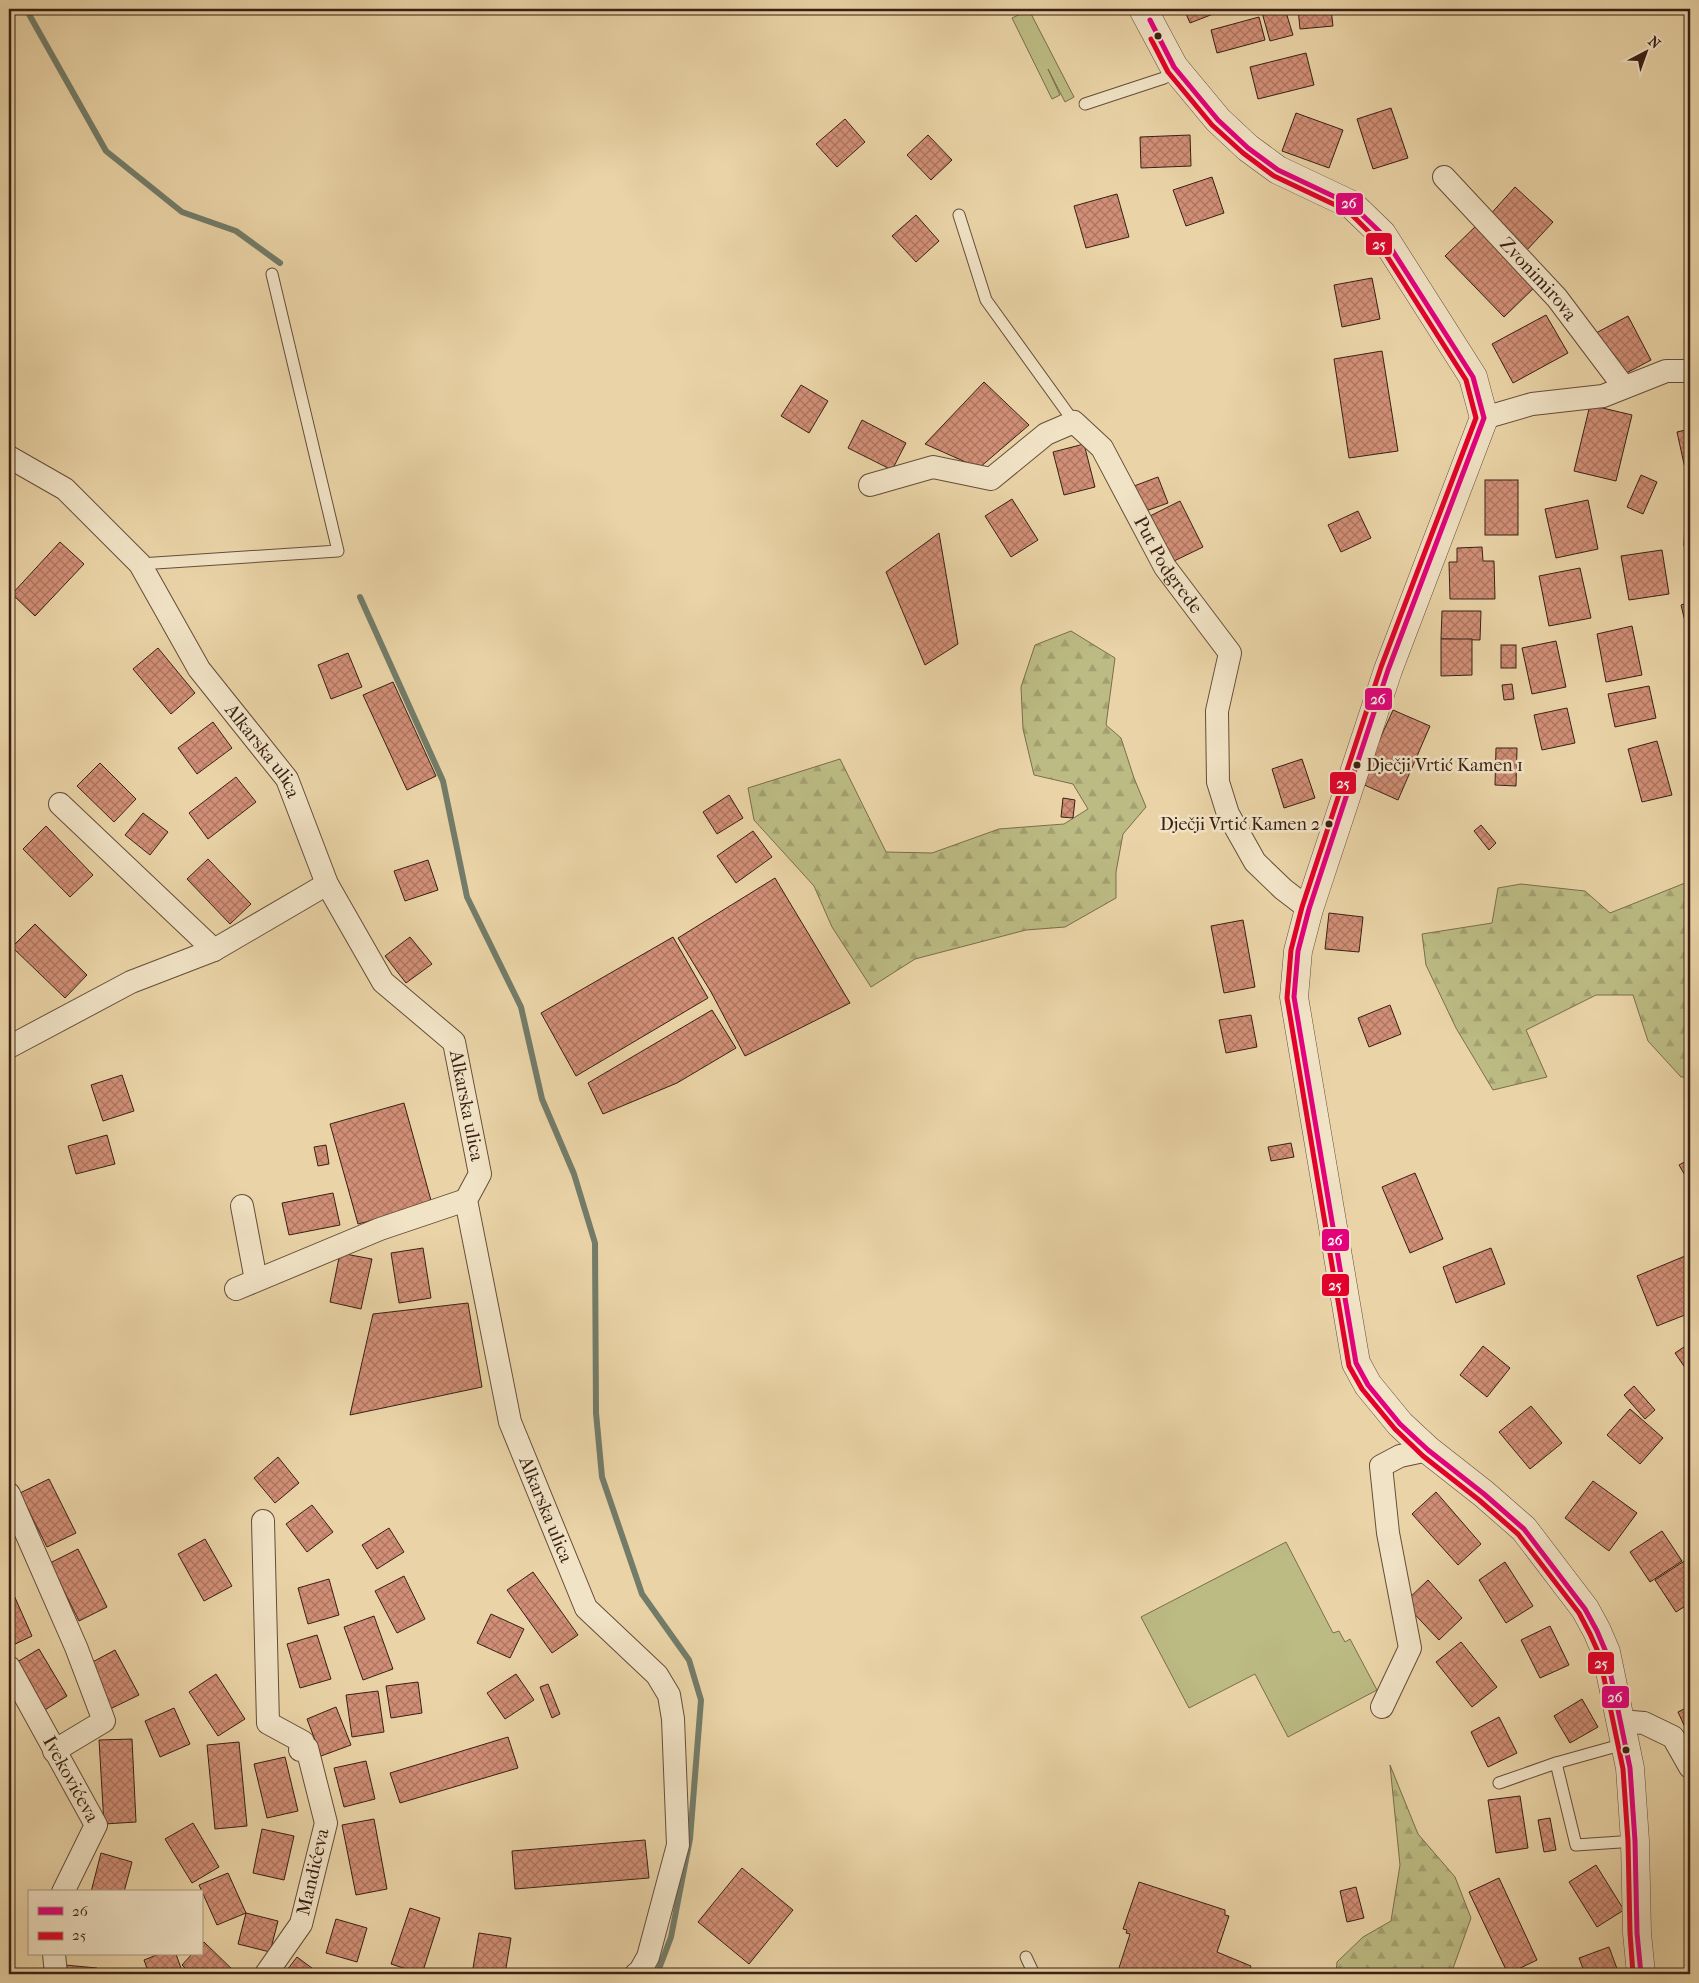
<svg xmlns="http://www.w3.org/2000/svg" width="1699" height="1983" font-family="'IM FELL French Canon',serif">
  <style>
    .forest { fill: url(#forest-firs); stroke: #7a6e4c }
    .garden { fill: #bcbb83; stroke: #7a6e4c }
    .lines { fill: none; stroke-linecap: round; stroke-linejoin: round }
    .stream { stroke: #737c69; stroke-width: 6 }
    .building { fill: url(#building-cross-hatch); stroke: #392014 }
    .service-casing { stroke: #654d39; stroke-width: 13 }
    .minor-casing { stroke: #654d39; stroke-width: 24 }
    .tertiary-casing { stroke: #654d39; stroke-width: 29 }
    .service { stroke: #f1e3c6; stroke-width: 11 }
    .minor { stroke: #f1e3c6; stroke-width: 22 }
    .tertiary { stroke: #f1e3c6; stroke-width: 28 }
    .bus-1-casing { stroke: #f1e3c6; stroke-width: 9 }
    .bus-2-casing { stroke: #f1e3c6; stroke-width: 9 }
    .bus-1 { stroke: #e5007d; stroke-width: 5 }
    .bus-2 { stroke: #e4002b; stroke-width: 5 }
    .bus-dot { fill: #392014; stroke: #f1e3c6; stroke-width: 2 }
    .labels { text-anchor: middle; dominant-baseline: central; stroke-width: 5; stroke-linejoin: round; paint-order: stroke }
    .bus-label { font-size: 18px; fill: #392014; stroke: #f1e3c6; text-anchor: start }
    .street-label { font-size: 19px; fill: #392014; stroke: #f1e3c6 }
    .line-badge { stroke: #f1e3c6; stroke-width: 2 }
    .badge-label { font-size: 14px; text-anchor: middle; font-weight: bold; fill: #fff }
  </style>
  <defs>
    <pattern id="forest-firs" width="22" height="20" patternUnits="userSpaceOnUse" patternTransform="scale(1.25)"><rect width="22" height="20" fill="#bcbb83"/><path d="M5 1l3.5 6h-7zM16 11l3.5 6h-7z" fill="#a2a070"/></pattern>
    <pattern id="building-cross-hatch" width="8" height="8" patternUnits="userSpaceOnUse" patternTransform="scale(1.25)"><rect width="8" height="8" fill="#d28f77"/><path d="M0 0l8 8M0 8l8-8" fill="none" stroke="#ab7460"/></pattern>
  </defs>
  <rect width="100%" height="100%" fill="#ead4a7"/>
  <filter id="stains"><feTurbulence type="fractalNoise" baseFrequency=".004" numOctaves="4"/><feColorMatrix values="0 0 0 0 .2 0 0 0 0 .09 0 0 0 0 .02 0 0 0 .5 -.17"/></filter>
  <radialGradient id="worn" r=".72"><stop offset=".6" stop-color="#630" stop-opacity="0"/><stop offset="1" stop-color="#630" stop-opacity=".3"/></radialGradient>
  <g class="forest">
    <path d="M1071,631L1115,658L1106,725L1121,738L1134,778L1146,807L1123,834L1116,872V898L1065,927L1026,930L915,959L871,987L832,927L814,886L754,820L748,788L840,759L886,852L932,853L999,829L1064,824L1088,809L1073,784L1034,775L1023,729L1021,687L1035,645Z"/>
    <path d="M1690,881V1077H1681L1648,1041L1633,995H1596L1526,1030L1547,1077L1493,1090L1456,1028L1426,965L1422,934L1492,923L1498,888L1521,884L1585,891L1610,913Z"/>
    <path d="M1390,1765L1418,1834L1455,1877L1471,1918L1451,1974H1336L1337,1962L1363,1937L1391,1921L1400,1865Z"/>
  </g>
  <g class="garden">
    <path d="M1029,10L1074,97L1065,102L1048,69L1060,95L1052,99L1012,18Z"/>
    <path d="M1286,1542L1333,1633L1339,1631L1345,1642L1350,1639L1377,1690L1288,1737L1255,1674L1189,1708L1141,1617Z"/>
  </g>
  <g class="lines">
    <g class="stream">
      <path d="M26,9L106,151L182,212L236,231L280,263"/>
      <path d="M360,597L443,781L467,897L521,1007L542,1099L574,1174L595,1243L596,1413L602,1477L642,1594L689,1660L701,1700L690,1839L671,1937L657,1974"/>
    </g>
  </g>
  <g class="building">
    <path d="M1184,9H1226L1190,23Z"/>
    <path d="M1261,9H1285L1293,35L1270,41Z"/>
    <path d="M1298,9H1331L1333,26L1300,29Z"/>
    <path d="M1354,9H1370L1355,13Z"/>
    <path d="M1259,17L1265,40L1217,53L1211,30Z"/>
    <path d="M1306,53L1314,85L1258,99L1250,67Z"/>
    <path d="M1391,108L1408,158L1373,169L1357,119Z"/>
    <path d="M1296,113L1343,130L1329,168L1282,151Z"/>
    <path d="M845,119L865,142L837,167L816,144Z"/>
    <path d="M928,135L952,160L931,180L907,155Z"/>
    <path d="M1190,135L1191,166L1141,168L1140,137Z"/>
    <path d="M1212,177L1224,213L1186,226L1173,190Z"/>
    <path d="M1515,187L1553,222L1526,251L1488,217Z"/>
    <path d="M1117,194L1129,237L1086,248L1074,206Z"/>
    <path d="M916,215L939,241L916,262L892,236Z"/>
    <path d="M1478,224L1537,285L1504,317L1445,256Z"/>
    <path d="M1372,278L1380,319L1342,327L1334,285Z"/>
    <path d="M1546,315L1568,353L1513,383L1492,344Z"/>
    <path d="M1628,316L1651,360L1619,377L1596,333Z"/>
    <path d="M1382,351L1398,451L1349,458L1334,359Z"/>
    <path d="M984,382L1029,425L979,468L925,444Z"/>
    <path d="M801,385L828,401L809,433L781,416Z"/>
    <path d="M1590,405L1632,415L1616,481L1574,471Z"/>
    <path d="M862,420L906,443L892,470L848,448Z"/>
    <path d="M1690,429V472L1686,473L1677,432Z"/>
    <path d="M1084,444L1095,487L1064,495L1053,452Z"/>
    <path d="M1641,475L1657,482L1643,514L1627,507Z"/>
    <path d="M1158,477L1168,503L1143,512L1134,486Z"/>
    <rect x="1485" y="480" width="33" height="55"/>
    <path d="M1686,492L1690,493V546H1684Z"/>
    <path d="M1012,499L1038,540L1011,557L985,516Z"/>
    <path d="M1588,500L1598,549L1556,558L1545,509Z"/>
    <path d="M1180,501L1203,547L1172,562L1150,516Z"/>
    <path d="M1358,511L1371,538L1341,552L1328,525Z"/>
    <path d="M939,533L958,644L925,665L886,572Z"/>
    <path d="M60,542L84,564L35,616L12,594Z"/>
    <path d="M1482,547L1483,561H1494L1495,599H1450L1449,562H1457V548Z"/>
    <path d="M1662,550L1669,594L1629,600L1621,556Z"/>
    <path d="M1580,568L1591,618L1549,626L1539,576Z"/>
    <path d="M1690,602V642L1681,605Z"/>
    <path d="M1442,611H1481L1480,640L1441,639Z"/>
    <path d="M1632,626L1642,675L1606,682L1597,634Z"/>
    <path d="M1441,639H1472V675L1441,676Z"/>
    <path d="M1556,641L1566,687L1532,694L1522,648Z"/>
    <rect x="1501" y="645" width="15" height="23"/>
    <path d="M158,648L195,693L171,714L133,669Z"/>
    <path d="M348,653L362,687L331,699L318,665Z"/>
    <path d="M393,682L436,776L407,790L363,695Z"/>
    <path d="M1512,684L1514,699L1504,700L1502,685Z"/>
    <path d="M1649,686L1656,718L1615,727L1608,694Z"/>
    <path d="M1567,708L1575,743L1542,750L1534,715Z"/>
    <path d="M1393,710L1430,726L1398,800L1360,783Z"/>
    <path d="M213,722L232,748L197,774L178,748Z"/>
    <path d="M1657,741L1672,795L1642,802L1628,749Z"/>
    <path d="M1496,748H1517L1516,786L1495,785Z"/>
    <path d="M1302,759L1315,798L1284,808L1272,769Z"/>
    <path d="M100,763L136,799L114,822L77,786Z"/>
    <path d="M236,777L256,802L208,839L189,813Z"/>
    <path d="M729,795L743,818L717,834L703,812Z"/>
    <path d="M1063,798L1075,800L1073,818L1061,817Z"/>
    <path d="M143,813L168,832L150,855L125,835Z"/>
    <path d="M1481,825L1496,843L1489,850L1474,831Z"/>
    <path d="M46,826L93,875L70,897L23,849Z"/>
    <path d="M753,831L772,857L736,883L717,856Z"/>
    <path d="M208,859L251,904L230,924L187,879Z"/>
    <path d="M428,860L438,890L405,901L394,871Z"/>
    <path d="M775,878L850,1003L745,1056L711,992L678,938Z"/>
    <path d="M1329,913L1363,917L1359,952L1325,949Z"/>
    <path d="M1243,920L1255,987L1224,993L1211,926Z"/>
    <path d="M35,924L87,975L65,998L12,947Z"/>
    <path d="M410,937L432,964L406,983L385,956Z"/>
    <path d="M673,937L708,998L576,1076L541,1013Z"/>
    <path d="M1390,1005L1401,1034L1369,1047L1358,1018Z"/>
    <path d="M712,1010L736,1048L677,1083L603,1114L588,1083Z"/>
    <path d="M1251,1015L1257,1047L1226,1053L1219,1020Z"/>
    <path d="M122,1075L134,1111L103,1121L91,1085Z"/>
    <path d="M404,1103L432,1204L358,1224L330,1124Z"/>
    <path d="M107,1135L115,1164L76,1174L68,1146Z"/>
    <path d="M1291,1143L1294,1157L1271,1161L1268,1147Z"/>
    <path d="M326,1145L329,1164L318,1166L314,1147Z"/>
    <path d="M1690,1159V1184L1679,1165Z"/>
    <path d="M1415,1173L1443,1239L1410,1253L1382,1187Z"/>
    <path d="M333,1193L340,1225L289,1235L282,1203Z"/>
    <path d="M423,1248L431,1298L399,1303L391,1253Z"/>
    <path d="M1491,1248L1505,1284L1456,1303L1443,1267Z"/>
    <path d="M340,1253L372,1259L361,1309L330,1302Z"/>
    <path d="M1685,1256L1690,1269V1313L1657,1326L1637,1276Z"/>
    <path d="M468,1303L482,1387L350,1415L373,1314Z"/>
    <path d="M1690,1343V1375L1675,1353Z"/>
    <path d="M1483,1346L1510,1368L1487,1397L1460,1375Z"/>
    <path d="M1634,1386L1655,1410L1645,1419L1624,1395Z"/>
    <path d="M1531,1406L1562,1443L1530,1469L1499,1432Z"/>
    <path d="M1630,1409L1663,1438L1640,1464L1607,1435Z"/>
    <path d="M278,1457L299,1483L275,1503L254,1478Z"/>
    <path d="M49,1479L76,1533L47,1547L20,1493Z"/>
    <path d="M1593,1481L1637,1513L1609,1551L1565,1518Z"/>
    <path d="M1436,1492L1481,1544L1458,1565L1412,1514Z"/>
    <path d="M312,1505L333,1532L307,1552L286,1524Z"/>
    <path d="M389,1528L404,1552L377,1569L362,1545Z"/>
    <path d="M1662,1531L1682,1561L1650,1582L1630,1552Z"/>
    <path d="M205,1539L232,1586L204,1601L178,1554Z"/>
    <path d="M78,1549L107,1607L79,1621L50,1563Z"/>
    <path d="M1686,1560L1690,1567V1603L1676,1612L1655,1580Z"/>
    <path d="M1505,1562L1533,1606L1506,1623L1479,1580Z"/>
    <path d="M533,1572L578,1635L552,1653L507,1590Z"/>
    <path d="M404,1576L425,1619L397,1633L375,1591Z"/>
    <path d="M329,1579L339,1615L308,1624L298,1588Z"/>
    <path d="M1428,1580L1462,1618L1439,1640L1404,1603Z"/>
    <path d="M9,1584L32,1636L9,1647Z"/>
    <path d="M491,1614L524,1629L510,1658L477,1643Z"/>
    <path d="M374,1616L393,1669L363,1680L344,1627Z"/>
    <path d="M1550,1626L1569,1665L1540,1678L1521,1640Z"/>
    <path d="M317,1635L331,1679L300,1688L287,1644Z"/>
    <path d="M1461,1642L1497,1687L1472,1707L1436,1662Z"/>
    <path d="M39,1649L67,1696L40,1713L12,1665Z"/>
    <path d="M115,1650L139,1695L110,1709L87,1665Z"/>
    <path d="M216,1674L245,1719L218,1736L189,1692Z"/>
    <path d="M516,1674L534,1700L505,1719L487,1693Z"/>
    <path d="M418,1682L422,1713L391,1718L386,1686Z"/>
    <path d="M548,1684L560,1714L552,1718L540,1687Z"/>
    <path d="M378,1691L384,1732L352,1737L346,1695Z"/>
    <path d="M1582,1699L1598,1727L1570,1743L1554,1716Z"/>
    <path d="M1690,1706V1733L1688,1734L1678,1712Z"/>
    <path d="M336,1707L351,1745L321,1756L307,1719Z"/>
    <path d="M174,1708L190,1744L160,1757L145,1721Z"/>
    <path d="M1499,1717L1517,1753L1488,1767L1471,1732Z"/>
    <path d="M508,1737L518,1768L400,1803L390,1773Z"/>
    <path d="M132,1739L136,1822L104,1824L99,1740Z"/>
    <path d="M239,1742L247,1826L215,1829L207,1745Z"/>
    <path d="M285,1757L298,1811L267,1818L254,1764Z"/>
    <path d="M366,1761L375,1799L344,1807L334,1768Z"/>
    <path d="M1520,1796L1528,1848L1496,1853L1488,1800Z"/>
    <path d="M1550,1818L1556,1850L1544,1852L1538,1820Z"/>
    <path d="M374,1819L387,1889L356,1895L342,1825Z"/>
    <path d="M193,1823L219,1867L192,1883L165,1839Z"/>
    <path d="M262,1829L294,1836L284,1880L253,1873Z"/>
    <path d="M645,1840L649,1878L515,1889L512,1851Z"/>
    <path d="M101,1853L132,1862L124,1892H91Z"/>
    <path d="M1596,1865L1624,1910L1597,1927L1569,1882Z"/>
    <path d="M742,1868L793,1910L749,1964L698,1922Z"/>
    <path d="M228,1873L246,1913L217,1925L199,1885Z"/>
    <path d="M1499,1878L1537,1960L1508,1974L1469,1892Z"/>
    <path d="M1139,1882L1225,1910V1915L1229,1916L1217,1952L1251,1966L1249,1971L1260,1974H1117L1130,1934L1126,1933L1127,1930L1123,1929Z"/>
    <path d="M1356,1887L1364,1918L1347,1922L1340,1891Z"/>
    <path d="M410,1908L440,1918L422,1974L391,1964Z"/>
    <path d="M246,1913L278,1921L270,1952L238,1944Z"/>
    <path d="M336,1919L367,1928L357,1962L326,1953Z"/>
    <path d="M479,1933L511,1938L505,1974H472Z"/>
    <path d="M204,1942L237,1974H191L182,1965L192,1954H201V1945Z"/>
    <path d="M1609,1947L1619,1974H1585L1579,1958Z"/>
    <path d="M159,1954H176L183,1974H149L144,1960Z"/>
    <path d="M297,1957L320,1974H284Z"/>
    <path d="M65,1965L97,1968V1974H65Z"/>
  </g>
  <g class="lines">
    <g class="service-casing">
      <g id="service">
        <path d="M1085,104L1164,78L1174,67"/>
        <path d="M959,215L986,300L1074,422"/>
        <path d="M140,564L338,551L272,274"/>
        <path d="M1556,1763L1576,1845L1635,1841"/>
        <path d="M1499,1783L1556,1763L1624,1744"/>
        <path d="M1026,1957L1034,1974"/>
      </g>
    </g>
    <g class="minor-casing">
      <g id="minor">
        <path id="s1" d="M1444,177L1557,298L1624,387"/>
        <path d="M1484,418L1532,404L1603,396L1666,371H1690"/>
        <path id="s2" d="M9,457L65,489L140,564L199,669L287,779L327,884L383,982L454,1042L480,1174L466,1200L510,1422L586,1608L657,1675L669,1695L673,1719L678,1845L648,1957L640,1971L636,1974"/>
        <path id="s3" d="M870,485L933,467L991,479L1046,434L1074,422L1102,448L1165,567L1230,653L1217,711L1218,782L1228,814L1255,862L1283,889L1309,909"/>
        <path d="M60,804L214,950"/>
        <path d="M9,1047L131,982L214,950L327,884"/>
        <path d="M242,1206L256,1280"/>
        <path d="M236,1289L380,1229L466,1200"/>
        <path d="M9,1494L76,1647L104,1721L54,1751"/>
        <path d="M263,1521L268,1723L303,1742L300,1750L307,1748L326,1823L301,1924L266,1974"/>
        <path id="s4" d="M9,1667L96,1825L63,1892"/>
        <path d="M1382,1707L1410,1648L1388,1533L1381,1466L1400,1456L1428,1450"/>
        <path d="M1619,1721L1644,1723L1673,1737L1690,1767"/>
        <path d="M54,1954L56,1974"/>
      </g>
    </g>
    <g class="tertiary-casing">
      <path id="tertiary" d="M1143,9L1174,67L1218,120L1248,148L1278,170L1352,205L1382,234L1473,377L1484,418L1388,670L1309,909L1298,951L1294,997L1356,1363L1368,1385L1400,1424L1428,1450L1484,1494L1524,1529L1585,1609L1597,1631L1606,1652L1630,1768L1635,1841L1637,1933L1641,1974"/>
    </g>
    <use href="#service" class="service"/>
    <use href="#minor" class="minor"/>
    <use href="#tertiary" class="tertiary"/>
    <g class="bus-1-casing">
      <path id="bus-1" d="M1150,20L1174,67L1218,120L1248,148L1278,170L1352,205L1382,234L1473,377L1484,418L1388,670L1309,909L1298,951L1294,997L1356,1363L1368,1385L1400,1424L1428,1450L1484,1494L1524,1529L1585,1609L1597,1631L1606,1652L1630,1768L1635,1841L1637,1933L1641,1974"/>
    </g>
    <g class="bus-2-casing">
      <path id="bus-2" d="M1151,39L1168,72L1212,125L1243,153L1274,176L1348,211L1376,239L1466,380L1476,418L1381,667L1302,907L1291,950L1287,998L1349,1366L1362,1389L1395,1429L1423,1456L1479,1500L1518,1534L1579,1613L1590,1634L1599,1654L1623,1769L1628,1841L1630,1933L1633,1974"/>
    </g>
    <use href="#bus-1" class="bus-1"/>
    <use href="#bus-2" class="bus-2"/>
  </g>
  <g class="bus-dot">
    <circle cx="1158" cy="36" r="4.5"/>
    <circle cx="1357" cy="765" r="4.5"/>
    <circle cx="1329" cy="824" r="4.5"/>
    <circle cx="1626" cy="1750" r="4.5"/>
  </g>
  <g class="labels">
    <g class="bus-label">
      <text x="1366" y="765">Dječji Vrtić Kamen 1</text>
      <text x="1320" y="824" text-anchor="end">Dječji Vrtić Kamen 2</text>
    </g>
    <g class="street-label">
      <text stroke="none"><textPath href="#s1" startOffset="139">Zvonimirova</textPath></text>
      <text stroke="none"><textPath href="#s3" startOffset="399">Put Podgrede</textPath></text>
      <text stroke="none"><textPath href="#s2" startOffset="395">Alkarska ulica</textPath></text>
      <text stroke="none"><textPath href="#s2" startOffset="815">Alkarska ulica</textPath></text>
      <text stroke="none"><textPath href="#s2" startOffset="1235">Alkarska ulica</textPath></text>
      <text stroke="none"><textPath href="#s4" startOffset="128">Ivekovićeva</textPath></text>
      <text transform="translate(313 1872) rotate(-77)">Mandićeva</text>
    </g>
  </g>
  <g class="line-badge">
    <rect x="1335" y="192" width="29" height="24" rx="5" fill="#e5007d"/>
    <rect x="1365" y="232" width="28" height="24" rx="5" fill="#e4002b"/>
    <rect x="1364" y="687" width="29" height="24" rx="5" fill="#e5007d"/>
    <rect x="1329" y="771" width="28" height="24" rx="5" fill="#e4002b"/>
    <rect x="1321" y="1228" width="29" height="24" rx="5" fill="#e5007d"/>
    <rect x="1321" y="1273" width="29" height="24" rx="5" fill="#e4002b"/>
    <rect x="1587" y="1651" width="28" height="24" rx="5" fill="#e4002b"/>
    <rect x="1601" y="1685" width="29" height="24" rx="5" fill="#e5007d"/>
  </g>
  <g class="badge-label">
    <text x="1349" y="208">26</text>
    <text x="1379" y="249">25</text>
    <text x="1378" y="704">26</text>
    <text x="1343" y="788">25</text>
    <text x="1335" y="1245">26</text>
    <text x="1335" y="1290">25</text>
    <text x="1601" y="1668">25</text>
    <text x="1615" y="1702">26</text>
  </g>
  <rect width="1699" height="1983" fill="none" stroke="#ead4a7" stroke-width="30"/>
  <rect x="10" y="10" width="1679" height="1963" fill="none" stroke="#392014" stroke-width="2.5"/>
  <rect x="15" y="15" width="1669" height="1953" fill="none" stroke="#392014"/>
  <rect x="28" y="1890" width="175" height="65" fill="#f1e3c6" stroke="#a7957f"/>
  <rect x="38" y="1907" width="25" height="8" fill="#e5007d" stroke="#a7957f"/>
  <text x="72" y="1916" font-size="15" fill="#392014">26</text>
  <rect x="38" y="1932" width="25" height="8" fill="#e4002b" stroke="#a7957f"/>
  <text x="72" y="1940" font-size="15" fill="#392014">25</text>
  <g transform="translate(1646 52) rotate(41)" stroke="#f1e3c6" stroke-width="4" paint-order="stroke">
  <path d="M0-4L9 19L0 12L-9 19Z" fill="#392014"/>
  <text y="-8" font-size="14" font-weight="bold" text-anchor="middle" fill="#392014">N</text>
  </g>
  <rect width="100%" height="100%" filter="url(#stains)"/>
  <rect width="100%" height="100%" fill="url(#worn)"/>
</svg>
